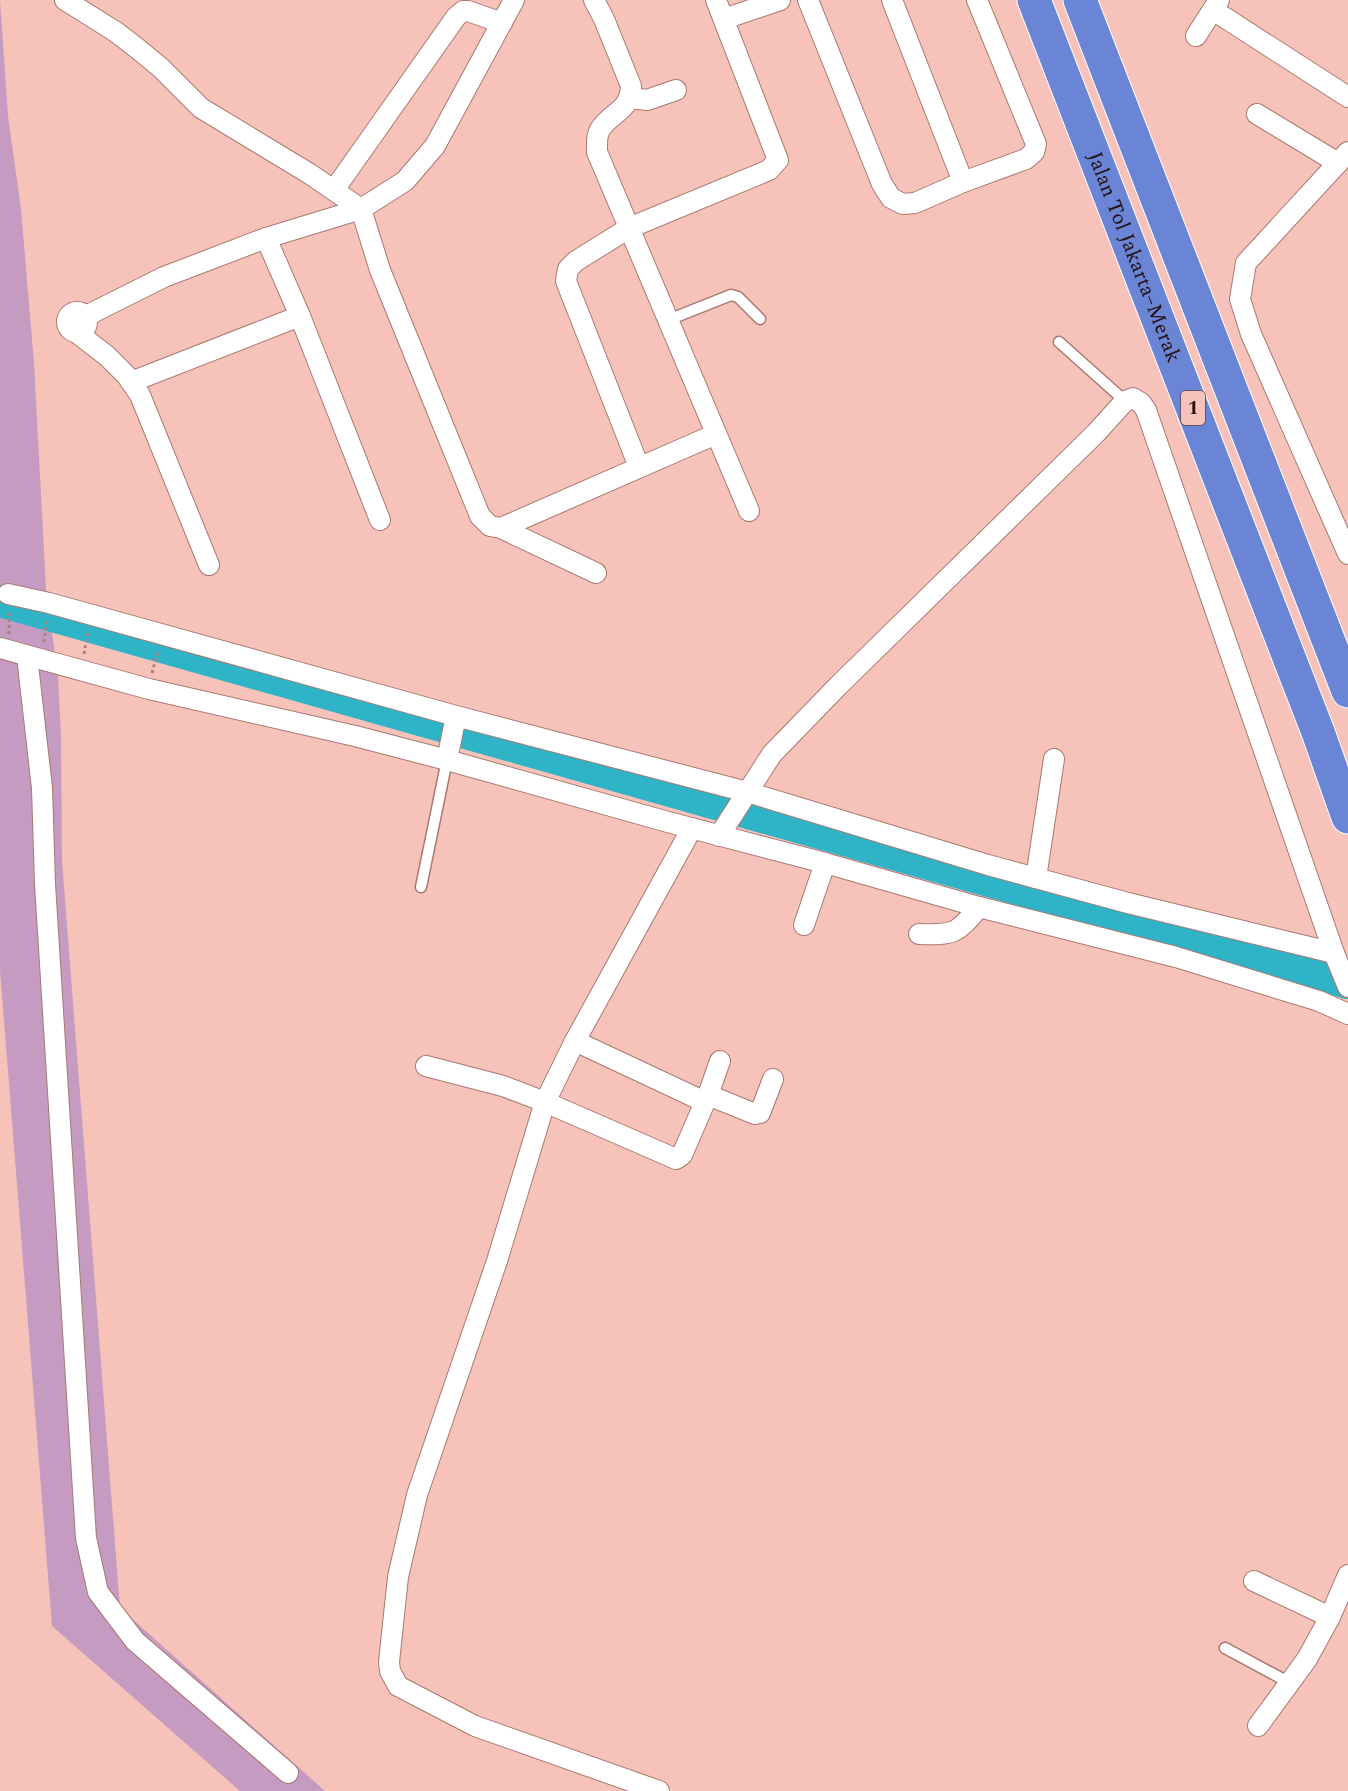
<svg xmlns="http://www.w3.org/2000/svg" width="1348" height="1791" font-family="Spectral,serif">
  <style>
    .green { fill: #c59bc1 }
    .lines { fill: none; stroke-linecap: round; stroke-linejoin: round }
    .river { stroke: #2fb4c7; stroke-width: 32 }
    .service-casing { stroke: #a97971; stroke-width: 13 }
    .minor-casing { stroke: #a97971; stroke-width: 22 }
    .motorway-casing { stroke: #fff; stroke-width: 35 }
    .path { stroke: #a9817b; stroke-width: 3; stroke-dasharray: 3 3; stroke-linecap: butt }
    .service { stroke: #fff; stroke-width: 10 }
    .minor { stroke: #fff; stroke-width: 20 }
    .motorway { stroke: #6a84d6; stroke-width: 33 }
    .labels { text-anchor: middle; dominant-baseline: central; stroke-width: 4.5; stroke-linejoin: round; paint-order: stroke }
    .shield { fill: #f6c2b9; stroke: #624642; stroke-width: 1.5 }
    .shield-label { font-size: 20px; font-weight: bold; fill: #23110f }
    .street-label { font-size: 21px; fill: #23110f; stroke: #f6c2b9 }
  </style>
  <rect width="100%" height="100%" fill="#f6c2b9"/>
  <path class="green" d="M0,0L8,116L21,209L34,363L46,589L58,676L61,737L62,861L120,1608L325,1791H240L52,1626L0,970Z"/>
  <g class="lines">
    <path class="river" d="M0,601L1348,983"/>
    <g class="service-casing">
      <g id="service">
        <path d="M668,320L731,295L738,297L760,319"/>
        <path d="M1059,342L1125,401"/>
        <path d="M421,887L447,760"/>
        <path d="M1225,1648L1290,1683"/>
      </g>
    </g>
    <g class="minor-casing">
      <g id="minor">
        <path d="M65,0L116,32L138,49L161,68L201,108L310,174L361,209"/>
        <path d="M514,0L435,146L405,181L361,209L380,270L480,516L490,526L501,528L596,573"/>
        <path d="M594,0L604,19L631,86C630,111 613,111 601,128C596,135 597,144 597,152L749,511"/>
        <path d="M808,0L882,184L891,198L903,204L915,203L963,182L1026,159L1034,152L1036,144L977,0"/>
        <path d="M892,0L963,182"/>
        <path d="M1213,10L1348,97"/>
        <path d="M724,19L780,0"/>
        <path d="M1196,36L1219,0"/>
        <path d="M631,98L647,100L676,90"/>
        <path d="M1257,114L1338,163"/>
        <path d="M1348,152L1246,263L1240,299L1251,334L1348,554"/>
        <path d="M334,190L456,17L463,11H468L502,23"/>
        <circle cx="77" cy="322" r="10"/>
        <path d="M86,316L164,277L266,238L361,209"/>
        <path d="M300,316L380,520"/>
        <path d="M76,332L107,356L127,376L140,395L209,565"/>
        <path d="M131,382L300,316L266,238"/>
        <path d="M639,467L566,281L568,269L576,261L629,228L769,170L778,160L716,0"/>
        <path d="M501,528L716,434"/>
        <path d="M8,594L49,603L456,716L747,792L988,865L1128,903L1334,953"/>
        <path d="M0,648L149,689L355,736L447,760L668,822L825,863L979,907L1176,957L1319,1001L1348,1014"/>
        <path d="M27,656L42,788L45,884L86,1538L98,1592L135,1641L288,1773"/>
        <path d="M447,760L456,716"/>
        <path d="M719,836L772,754L838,686L1096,433L1125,401L1133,398L1141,403L1146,410L1334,953L1348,987"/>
        <path d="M1036,878L1054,759"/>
        <path d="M804,925L825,863"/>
        <path d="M919,934C954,935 957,934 979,907"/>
        <path d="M575,1041L705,1102"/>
        <path d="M426,1066L503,1086L545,1102L676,1159L682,1155L708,1095L720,1061"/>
        <path d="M708,1095L755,1114L760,1113L773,1079"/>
        <path d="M1254,1581L1330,1617"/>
        <path d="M1258,1726L1307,1659L1330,1617L1348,1575"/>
        <path d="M659,1791L475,1726L398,1686L390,1671L389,1662L398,1577L417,1495L497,1261L545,1102L575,1041L692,828"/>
      </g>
    </g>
    <g class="motorway-casing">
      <g id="motorway">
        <path id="s1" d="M1034,0L1318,732L1348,817"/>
        <path d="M1080,0L1348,691"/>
      </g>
    </g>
    <g class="path">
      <path d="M9,613V634"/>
      <path d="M44,642L47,619"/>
      <path d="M84,654L88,631"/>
      <path d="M152,673L158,651"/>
    </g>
    <use href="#service" class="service"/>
    <use href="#minor" class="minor"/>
    <use href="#motorway" class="motorway"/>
  </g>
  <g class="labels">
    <rect class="shield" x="1181" y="391" width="24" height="34" rx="4.5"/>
    <g class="shield-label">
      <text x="1193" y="408">1</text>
    </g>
    <g class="street-label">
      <text stroke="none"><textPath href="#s1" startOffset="276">Jalan Tol Jakarta–Merak</textPath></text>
    </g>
  </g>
</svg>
